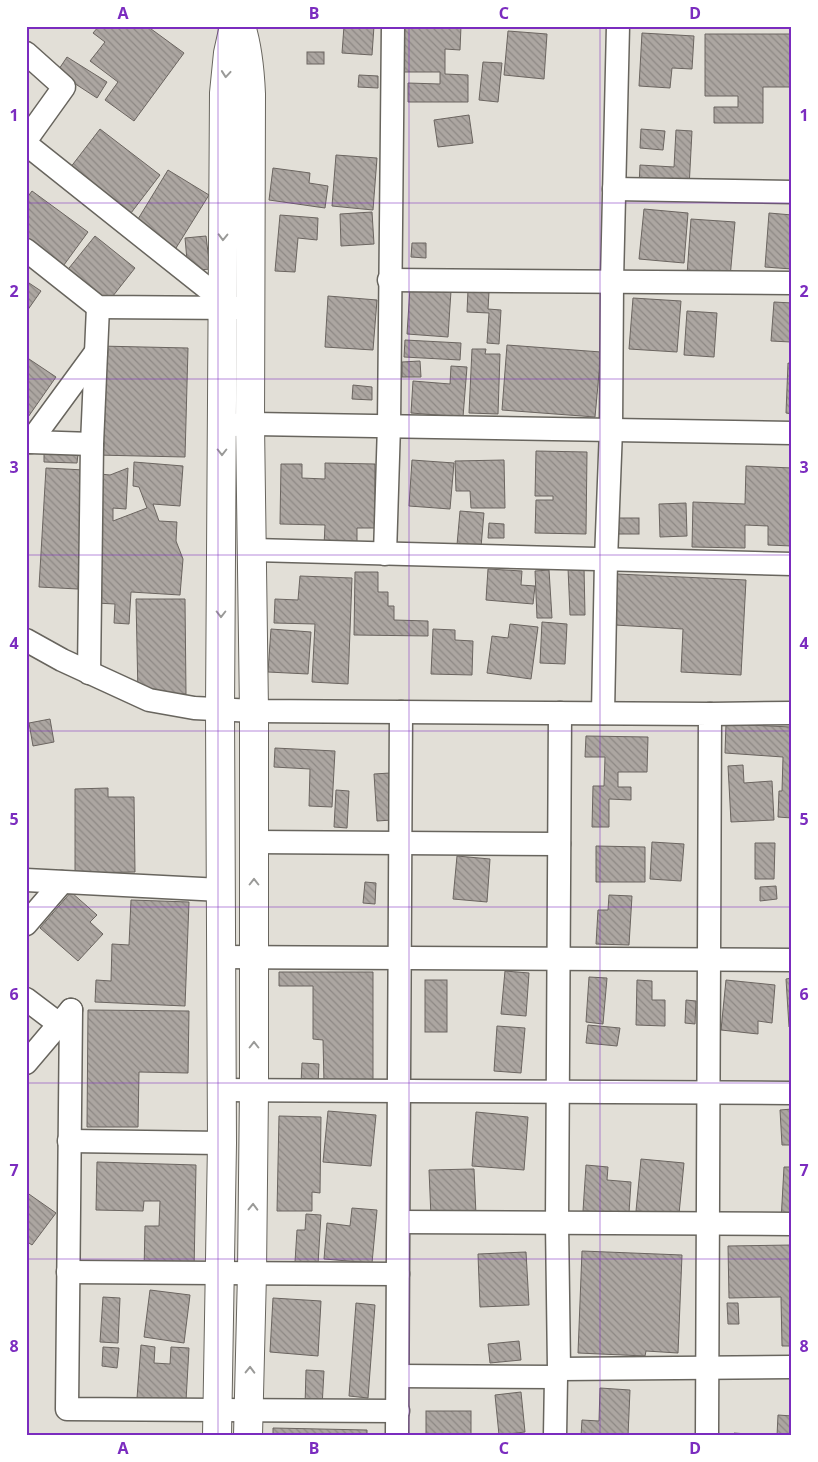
<svg xmlns="http://www.w3.org/2000/svg" width="818" height="1462" font-family="'Noto Sans',sans-serif">
  <style>
    .building { fill: url(#building-back-hatch); stroke: #6b6560 }
    .lines { fill: none; stroke-linecap: round; stroke-linejoin: round }
    .minor-casing { stroke: #68655e; stroke-width: 25 }
    .tertiary-casing { stroke: #68655e; stroke-width: 30 }
    .minor { stroke: #fff; stroke-width: 22 }
    .tertiary { stroke: #fff; stroke-width: 28 }
    .oneway { stroke: #9a9a98 }
    .grid { fill: none; stroke: #7b2cbf; stroke-width: 1; stroke-opacity: 0.55 }
    .neatline { fill: none; stroke: #7b2cbf; stroke-width: 2 }
    .grid-label { font-size: 16px; text-anchor: middle; font-weight: bold; fill: #7b2cbf }
  </style>
  <defs>
    <pattern id="building-back-hatch" width="6" height="6" patternUnits="userSpaceOnUse" patternTransform="scale(1.25)"><rect width="6" height="6" fill="#aca6a1"/><path d="M-1 5l2 2M0 0l6 6M5-1l2 2" fill="none" stroke="#8d8884"/></pattern>
  </defs>
  <rect width="100%" height="100%" fill="#e2dfd7"/>
  <g class="building">
    <path d="M99,26H147L184,53L134,121L105,100L118,82L90,61L105,42L93,33Z"/>
    <path d="M344,26H374L372,55L342,53Z"/>
    <path d="M403,26H461L460,50L445,49V74L468,75V102H408V83L440,84V72H403Z"/>
    <path d="M508,31L547,34L544,79L504,75Z"/>
    <path d="M642,33L694,36L692,69L672,68L670,88L639,86Z"/>
    <path d="M705,34H792V87H763V123H714V107H738V96H705Z"/>
    <rect x="307" y="52" width="17" height="12"/>
    <path d="M67,57L107,82L97,98L57,72Z"/>
    <path d="M483,62L502,63L498,102L479,100Z"/>
    <path d="M359,75L378,76V88L358,87Z"/>
    <path d="M469,115L473,143L438,147L434,120Z"/>
    <path d="M100,129L160,175L131,213L70,168Z"/>
    <path d="M641,129L665,131L663,150L640,148Z"/>
    <path d="M676,130L692,131L689,188L639,186L640,165L674,167Z"/>
    <path d="M336,155L377,158L373,210L332,206Z"/>
    <path d="M273,168L310,173L309,183L328,186L325,208L269,200Z"/>
    <path d="M168,170L209,195L176,248L135,224Z"/>
    <path d="M32,191L88,232L61,269L26,243V199Z"/>
    <path d="M644,209L688,213L684,263L639,259Z"/>
    <path d="M372,212L374,244L341,246L340,214Z"/>
    <path d="M769,213L792,215V269L765,267Z"/>
    <path d="M280,215L318,218L317,240L298,238L295,272L275,271Z"/>
    <path d="M691,219L735,222L730,278L687,275Z"/>
    <path d="M95,236L135,268L105,306L65,273Z"/>
    <path d="M206,236L210,269L188,271L185,238Z"/>
    <path d="M412,243H426V258L411,257Z"/>
    <path d="M26,281L41,291L27,311L26,310Z"/>
    <path d="M410,288L451,291L448,337L407,334Z"/>
    <path d="M468,290L489,292L488,309L501,310L499,344L487,343L489,313L467,312Z"/>
    <path d="M328,296L377,300L373,350L325,347Z"/>
    <path d="M633,298L681,301L677,352L629,349Z"/>
    <path d="M774,302L792,303V357H790L791,342L771,341Z"/>
    <path d="M687,311L717,313L714,357L684,355Z"/>
    <path d="M405,340L461,343L460,360L404,357Z"/>
    <path d="M507,345L601,352L595,417L502,410Z"/>
    <path d="M99,346L188,348L185,457L96,455Z"/>
    <path d="M472,349H486L485,354H500L498,414L469,413Z"/>
    <path d="M26,357L56,377L26,420Z"/>
    <path d="M420,361L421,377H402V362Z"/>
    <path d="M788,363L792,364V414L786,413Z"/>
    <path d="M451,366L467,367L463,417L411,413L413,381L450,384Z"/>
    <path d="M353,385L372,387V400L352,399Z"/>
    <path d="M536,451L587,452L586,534L535,533L536,500H553V496H535Z"/>
    <path d="M44,453L78,454L77,463L44,462Z"/>
    <path d="M412,460L454,463L450,509L409,506Z"/>
    <path d="M504,460L505,508H471L470,491H456L455,461Z"/>
    <path d="M134,462L183,466L180,506L153,504L159,521L177,522L176,541L183,559L180,595L131,592L129,624L114,623L115,604L96,603L100,474L110,475L128,468L126,509L113,508V521L147,508L139,487L133,486Z"/>
    <path d="M325,463L375,464V528H357V546H324L325,525L280,524L281,464H302V478L325,479Z"/>
    <path d="M746,466L792,468V546L768,545V526L745,525V548L692,547L693,502L745,504Z"/>
    <path d="M46,468L84,470L78,589L39,587Z"/>
    <path d="M686,503L687,536L660,537L659,504Z"/>
    <path d="M460,511L484,513L481,547L457,545Z"/>
    <rect x="614" y="518" width="25" height="16"/>
    <path d="M489,523L504,524V538H488Z"/>
    <path d="M584,567L585,615H570L568,568Z"/>
    <path d="M488,569L522,571L521,585L535,586L533,604L486,600Z"/>
    <path d="M549,570L552,618H537L535,571Z"/>
    <path d="M355,572H378V592H388V606H394V620L428,621V636L354,635Z"/>
    <path d="M617,574L746,580L741,675L681,672L683,629L615,625Z"/>
    <path d="M300,576L352,578L348,684L312,682L315,624L274,623L275,599L298,600Z"/>
    <path d="M136,599H185L186,694L138,695Z"/>
    <path d="M542,622L567,624L565,664L540,663Z"/>
    <path d="M510,624L538,627L531,679L487,673L492,636L508,638Z"/>
    <path d="M271,629L311,632L308,674L268,672Z"/>
    <path d="M433,629L455,630V640L473,641L472,675L431,674Z"/>
    <path d="M50,719L54,742L33,746L29,723Z"/>
    <path d="M726,724L791,727L790,747H792V818L778,817L779,791H782L783,757L725,753Z"/>
    <path d="M586,736L648,737L647,772H618V787H631V800L609,799V827H592L593,786H604L605,757H585Z"/>
    <path d="M275,748L335,751L332,807L309,806L310,769L274,767Z"/>
    <path d="M743,765L744,783L772,781L774,820L731,822L728,766Z"/>
    <path d="M390,773L392,820L377,821L374,774Z"/>
    <path d="M108,788V797H134L135,872L75,873V789Z"/>
    <path d="M336,790L349,791L347,828L334,827Z"/>
    <path d="M652,842L684,844L681,881L650,879Z"/>
    <path d="M755,843H775L774,879H755Z"/>
    <path d="M596,846L645,847V882H596Z"/>
    <path d="M457,856L490,859L487,902L453,899Z"/>
    <path d="M365,882L376,883L375,904L363,903Z"/>
    <path d="M776,886L777,899L760,901V887Z"/>
    <path d="M71,892L97,915L90,922L103,934L78,961L40,928Z"/>
    <path d="M609,895L632,896L629,945L596,944L598,910H608Z"/>
    <path d="M131,900L189,902L185,1006L95,1002L96,980L111,981L112,944L129,945Z"/>
    <path d="M505,971L529,973L526,1016L501,1014Z"/>
    <path d="M279,972H373V1083H324L323,1040L313,1039V986H279Z"/>
    <path d="M589,977L607,978L603,1024L586,1022Z"/>
    <path d="M792,978V1027H789L786,979Z"/>
    <rect x="425" y="980" width="22" height="52"/>
    <path d="M637,980L652,981V1000H665V1026L636,1025Z"/>
    <path d="M726,980L775,985L772,1023L758,1021V1034L721,1030Z"/>
    <path d="M686,1000L696,1001L695,1024L685,1023Z"/>
    <path d="M88,1010L189,1011L188,1073L139,1072L138,1127H87Z"/>
    <path d="M588,1025L620,1028L617,1046L586,1043Z"/>
    <path d="M497,1026L525,1028L521,1073L494,1071Z"/>
    <path d="M302,1063L319,1064L318,1084L301,1083Z"/>
    <path d="M792,1109V1145H782L780,1110Z"/>
    <path d="M328,1111L376,1115L371,1166L323,1162Z"/>
    <path d="M476,1112L528,1117L524,1170L472,1166Z"/>
    <path d="M279,1116L321,1117L320,1193L312,1192V1211H277Z"/>
    <path d="M641,1159L684,1163L679,1214L636,1211Z"/>
    <path d="M97,1162L196,1165L194,1272L144,1271L145,1226H159L160,1201H144L143,1211L96,1210Z"/>
    <path d="M586,1165L608,1167L607,1180L631,1182L629,1213L583,1211Z"/>
    <path d="M784,1167H792V1222L781,1221Z"/>
    <path d="M474,1169L476,1215L431,1217L429,1170Z"/>
    <path d="M26,1192L56,1213L32,1245L26,1241Z"/>
    <path d="M352,1208L377,1210L372,1263L324,1259L327,1223L350,1226Z"/>
    <path d="M306,1214L321,1215L318,1264L295,1262L297,1230H305Z"/>
    <path d="M792,1245V1346H782L781,1297L729,1298L728,1246Z"/>
    <path d="M582,1251L682,1255L678,1353L646,1351L645,1356L578,1353Z"/>
    <path d="M526,1252L529,1305L480,1307L478,1254Z"/>
    <path d="M150,1290L190,1295L184,1343L144,1337Z"/>
    <path d="M103,1297L120,1298L118,1343L100,1342Z"/>
    <path d="M273,1298L321,1301L318,1356L270,1352Z"/>
    <path d="M356,1303L375,1305L368,1398L349,1396Z"/>
    <path d="M727,1303H738L739,1324H728Z"/>
    <path d="M519,1341L521,1360L490,1363L488,1344Z"/>
    <path d="M141,1345L155,1347L154,1363L170,1364L171,1347L189,1348L186,1401L137,1398Z"/>
    <path d="M103,1347L119,1348L117,1368L102,1366Z"/>
    <path d="M306,1370L324,1371L322,1407L305,1406Z"/>
    <path d="M600,1388L630,1390L628,1436H581L582,1420L599,1421Z"/>
    <path d="M521,1392L525,1432L499,1435L495,1395Z"/>
    <rect x="426" y="1411" width="45" height="25"/>
    <path d="M778,1415L792,1416V1436H777Z"/>
    <path d="M273,1428L367,1430V1436H273Z"/>
    <path d="M734,1433L774,1436H733Z"/>
  </g>
  <g class="lines">
    <g class="minor-casing">
      <g id="minor">
        <path d="M26,53L64,87L26,140"/>
        <path d="M26,144L222,300"/>
        <path d="M614,189L792,192"/>
        <path d="M26,250L98,307L238,308"/>
        <path d="M389,280L792,283"/>
        <path d="M233,425L250,424L792,433"/>
        <path d="M26,439L30,442L92,444"/>
        <path d="M26,442H30L96,352"/>
        <path d="M252,550L792,564"/>
        <path d="M385,554L389,425L393,26"/>
        <path d="M26,640L62,660L149,700L194,708L254,711L710,714L707,1436"/>
        <path d="M89,673L92,444L98,307"/>
        <path d="M603,713L606,560L611,429L612,281L618,26"/>
        <path d="M710,714L792,713"/>
        <path d="M254,842L559,844"/>
        <path d="M26,880L221,890"/>
        <path d="M26,924L62,882"/>
        <path d="M221,957L792,960"/>
        <path d="M26,999L59,1024"/>
        <path d="M71,1010L67,1409L398,1411"/>
        <path d="M26,1063L71,1010"/>
        <path d="M222,1090L792,1093"/>
        <path d="M69,1141L222,1143"/>
        <path d="M399,1222L792,1224"/>
        <path d="M68,1272L398,1274"/>
        <path d="M559,1369L792,1367"/>
        <path d="M398,1376L556,1377"/>
        <path d="M397,1436L401,712"/>
        <path d="M555,1436L556,1377L559,1369L557,1223L560,713"/>
      </g>
    </g>
    <g class="tertiary-casing">
      <g id="tertiary">
        <path d="M241,26C248,48 250,71 251,94L250,424L254,711V1090L252,1273L248,1436"/>
        <path d="M217,1436L222,1143L220,710L224,93L228,53L234,26"/>
      </g>
    </g>
    <use href="#minor" class="minor"/>
    <use href="#tertiary" class="tertiary"/>
  </g>
  <defs><path id="oneway-chevron" d="M-2-3.5L2.5 0L-2 3.5" fill="none" stroke-width="1.6" stroke-linecap="round" stroke-linejoin="round" transform="scale(1.25)"/></defs>
  <g class="oneway">
    <use href="#oneway-chevron" transform="translate(226 74) rotate(95)"/>
    <use href="#oneway-chevron" transform="translate(223 237) rotate(91)"/>
    <use href="#oneway-chevron" transform="translate(222 452) rotate(90)"/>
    <use href="#oneway-chevron" transform="translate(221 614) rotate(90)"/>
    <use href="#oneway-chevron" transform="translate(254 882) rotate(-90)"/>
    <use href="#oneway-chevron" transform="translate(254 1045) rotate(-90)"/>
    <use href="#oneway-chevron" transform="translate(253 1207) rotate(-89)"/>
    <use href="#oneway-chevron" transform="translate(250 1370) rotate(-89)"/>
  </g>
  <path class="grid" d="M218,26V1436M409,26V1436M600,26V1436M26,203H792M26,379H792M26,555H792M26,731H792M26,907H792M26,1083H792M26,1259H792"/>
  <rect width="818" height="1462" fill="none" stroke="#ffffff" stroke-width="55"/>
  <rect x="28" y="28" width="762" height="1406" class="neatline"/>
  <g class="grid-label">
    <text x="123" y="19">A</text>
    <text x="314" y="19">B</text>
    <text x="504" y="19">C</text>
    <text x="695" y="19">D</text>
    <text x="14" y="121">1</text>
    <text x="804" y="121">1</text>
    <text x="14" y="297">2</text>
    <text x="804" y="297">2</text>
    <text x="14" y="473">3</text>
    <text x="804" y="473">3</text>
    <text x="14" y="649">4</text>
    <text x="804" y="649">4</text>
    <text x="14" y="825">5</text>
    <text x="804" y="825">5</text>
    <text x="14" y="1000">6</text>
    <text x="804" y="1000">6</text>
    <text x="14" y="1176">7</text>
    <text x="804" y="1176">7</text>
    <text x="14" y="1352">8</text>
    <text x="804" y="1352">8</text>
    <text x="123" y="1454">A</text>
    <text x="314" y="1454">B</text>
    <text x="504" y="1454">C</text>
    <text x="695" y="1454">D</text>
  </g>
</svg>
